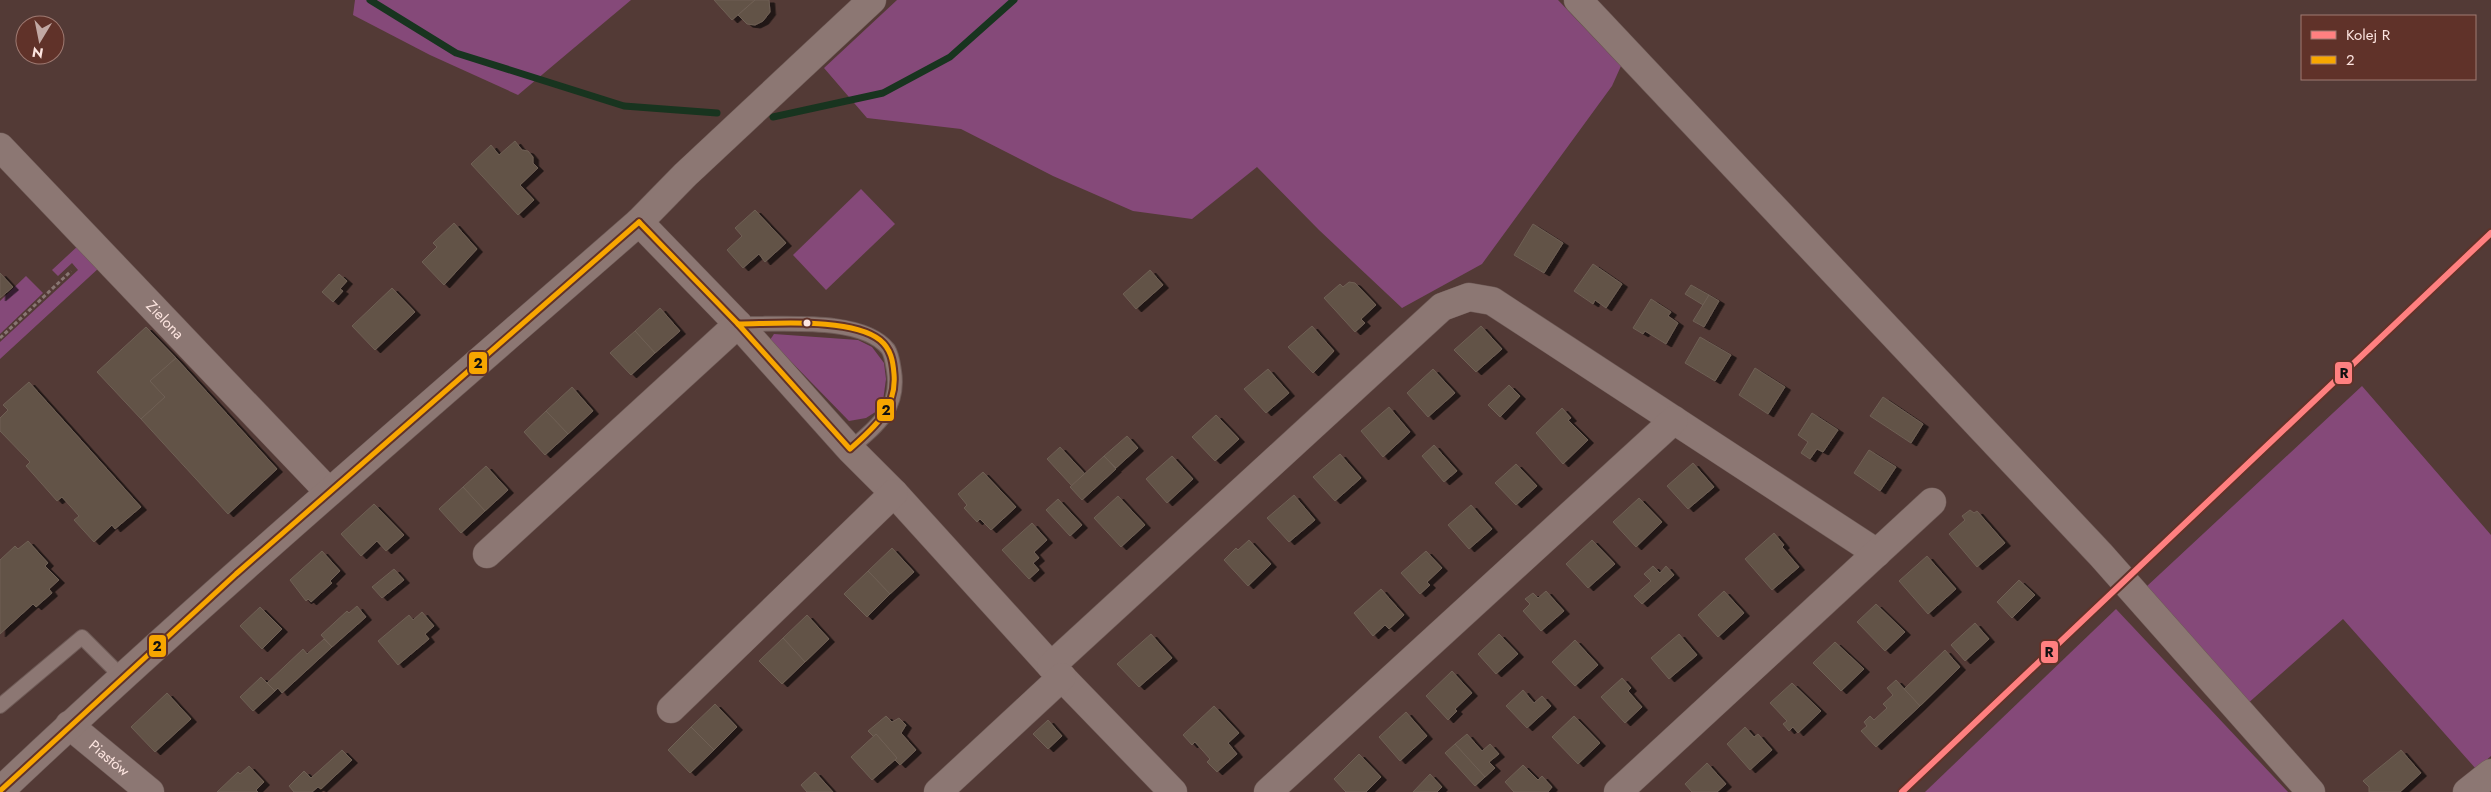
<svg xmlns="http://www.w3.org/2000/svg" width="2491" height="792" font-family="Jost,sans-serif">
  <style>
    .green { fill: #854979 }
    .lines { fill: none; stroke-linecap: round; stroke-linejoin: round }
    .stream { stroke: #18341f; stroke-width: 7 }
    .building { fill: #625246; stroke: #6f6055; filter: url(#shadow) }
    .service-casing { stroke: #6e5a56; stroke-width: 16 }
    .minor-casing { stroke: #6e5a56; stroke-width: 29 }
    .tertiary-casing { stroke: #6e5a56; stroke-width: 29 }
    .path { stroke: #887672; stroke-width: 3; stroke-dasharray: 4 2.5; stroke-linecap: butt }
    .service { stroke: #8c7773; stroke-width: 14 }
    .minor { stroke: #8c7773; stroke-width: 28 }
    .tertiary { stroke: #8c7773; stroke-width: 28 }
    .bus-1-casing { stroke: #603229; stroke-width: 9 }
    .bus-1 { stroke: #f7a600; stroke-width: 5 }
    .rail-1-casing { stroke: #603229; stroke-width: 10 }
    .rail-1 { stroke: #ff8080; stroke-width: 6 }
    .bus-dot { fill: #fde5e0; stroke: #603229; stroke-width: 2 }
    .labels { text-anchor: middle; dominant-baseline: central; stroke-width: 4.5; stroke-linejoin: round; paint-order: stroke }
    .street-label { font-size: 15px; fill: #fde5e0; stroke: #603229 }
    .line-badge { stroke: #603229; stroke-width: 2 }
    .pale-badge-label { font-size: 14px; text-anchor: middle; font-weight: bold; fill: #111 }
  </style>
  <defs>
    <filter id="shadow"><feDropShadow dx="5.5" dy="3" stdDeviation="0" flood-color="#0009"/></filter>
  </defs>
  <rect width="100%" height="100%" fill="#533a36"/>
  <g class="green">
    <path d="M355,0H631L518,95L430,55L353,15Z"/>
    <path d="M897,0H1558L1621,66L1612,86L1482,264L1402,308L1319,230L1257,167L1192,219L1133,211L1053,176L961,129L867,118L824,68Z"/>
    <path d="M861,189L895,224L826,290L793,255Z"/>
    <path d="M80,244L100,267L0,359V342L78,270L72,263L58,276L52,270Z"/>
    <path d="M26,276L43,293L0,334V301Z"/>
    <path d="M774,334L858,340L872,347L884,363L886,379L883,401L877,411L866,418L849,421L770,340Z"/>
    <path d="M2362,386L2491,535V756L2476,769L2343,619L2246,705L2146,587Z"/>
    <path d="M2116,609L2288,792H1925Z"/>
  </g>
  <g class="lines">
    <g class="stream">
      <path d="M370,0L456,53L624,106L717,113"/>
      <path d="M773,117L883,93L950,57L1014,0"/>
    </g>
  </g>
  <g class="building">
    <path d="M714,0H755L732,20Z"/>
    <path d="M755,0H769L770,12L763,21L755,25L747,24L738,15Z"/>
    <path d="M515,141L522,150L528,151L533,157V163L538,168L520,185L534,200L518,215L471,164L491,145L499,155Z"/>
    <path d="M755,210L786,243L765,262L759,254L743,268L727,250L742,236L735,228Z"/>
    <path d="M454,223L477,249L444,285L422,262L437,247L433,243Z"/>
    <path d="M1533,224L1563,243L1544,273L1514,255Z"/>
    <path d="M1593,264L1622,284L1606,308L1595,300L1593,304L1574,291Z"/>
    <path d="M1150,270L1163,285L1136,309L1123,294Z"/>
    <path d="M0,273L13,287L0,298Z"/>
    <path d="M339,274L347,281L340,289L343,291L333,302L322,292Z"/>
    <path d="M1349,282L1355,283L1376,305L1361,319L1365,323L1355,332L1324,298L1340,284L1343,287Z"/>
    <path d="M1691,285L1709,295L1703,305L1685,294Z"/>
    <path d="M392,288L415,312L375,350L352,326Z"/>
    <path d="M1709,295L1719,301L1704,327L1693,321Z"/>
    <path d="M1651,299L1671,312L1668,316L1678,323L1666,344L1645,331L1643,334L1633,328Z"/>
    <path d="M660,308L680,331L655,353L635,331Z"/>
    <path d="M1312,326L1334,351L1313,373L1288,347Z"/>
    <path d="M1481,326L1502,349L1476,372L1454,350Z"/>
    <path d="M146,327L176,358L150,381L165,397L141,419L97,372Z"/>
    <path d="M635,331L655,353L631,375L610,353Z"/>
    <path d="M1700,337L1731,355L1715,381L1685,363Z"/>
    <path d="M176,358L277,469L228,514L141,419L165,397L150,381Z"/>
    <path d="M1755,368L1785,387L1768,414L1739,395Z"/>
    <path d="M1268,369L1289,393L1266,413L1244,389Z"/>
    <path d="M1433,369L1455,393L1428,417L1407,393Z"/>
    <path d="M29,382L141,507L115,529L112,525L94,542L74,520L79,516L62,497L57,501L26,466L30,462L0,431V418L8,410L3,405Z"/>
    <path d="M1509,385L1520,396L1500,417L1488,405Z"/>
    <path d="M572,387L593,411L568,434L546,411Z"/>
    <path d="M1883,397L1923,424L1911,443L1870,416Z"/>
    <path d="M1389,407L1410,432L1383,457L1361,431Z"/>
    <path d="M1562,408L1571,418L1568,420L1588,440L1563,464L1536,433Z"/>
    <path d="M546,411L568,434L545,455L524,432Z"/>
    <path d="M1812,413L1838,430L1823,452L1817,449L1810,459L1801,453L1808,442L1798,435Z"/>
    <path d="M1216,415L1239,439L1215,461L1192,437Z"/>
    <path d="M1127,436L1138,448L1116,468L1104,456Z"/>
    <path d="M1434,445L1457,471L1444,482L1422,456Z"/>
    <path d="M1060,447L1085,474L1072,486L1047,459Z"/>
    <path d="M1869,450L1896,467L1880,491L1854,473Z"/>
    <path d="M1340,454L1361,478L1335,501L1313,477Z"/>
    <path d="M1104,456L1116,469L1082,500L1070,487Z"/>
    <path d="M1172,456L1193,479L1167,503L1146,479Z"/>
    <path d="M1693,463L1714,487L1688,509L1667,486Z"/>
    <path d="M1516,464L1537,486L1516,505L1495,483Z"/>
    <path d="M486,466L508,490L485,511L463,487Z"/>
    <path d="M983,472L1016,507L991,530L980,519L977,522L964,508L967,505L958,494Z"/>
    <path d="M463,487L485,511L461,533L439,509Z"/>
    <path d="M1294,495L1315,520L1289,542L1267,518Z"/>
    <path d="M1118,496L1145,525L1121,547L1094,518Z"/>
    <path d="M1639,498L1662,522L1636,547L1613,522Z"/>
    <path d="M1058,499L1082,525L1070,536L1046,510Z"/>
    <path d="M374,504L404,535L386,551L377,541L361,556L341,534Z"/>
    <path d="M1471,505L1492,529L1469,549L1448,525Z"/>
    <path d="M1970,510L1974,513L1977,511L2005,543L1977,567L1949,534L1965,520L1962,516Z"/>
    <path d="M1032,523L1047,540L1034,552L1039,558L1033,563L1039,570L1029,579L1002,550Z"/>
    <path d="M1774,533L1784,545L1782,547L1799,567L1772,590L1745,559Z"/>
    <path d="M1249,540L1271,564L1248,586L1224,560L1236,548L1238,550Z"/>
    <path d="M1592,540L1615,564L1588,588L1566,564Z"/>
    <path d="M28,541L48,563L45,566L59,580L49,589L52,593L36,607L33,604L0,634V560L15,546L18,549Z"/>
    <path d="M892,548L914,572L890,594L868,571Z"/>
    <path d="M322,551L340,571L330,581L332,583L311,602L308,599L306,601L290,580Z"/>
    <path d="M1426,551L1442,568L1427,582L1430,585L1420,594L1401,573Z"/>
    <path d="M1927,556L1956,589L1928,614L1899,581Z"/>
    <path d="M1653,566L1660,573L1666,566L1674,575L1642,604L1634,596L1651,581L1644,574Z"/>
    <path d="M394,569L404,580L382,598L372,587Z"/>
    <path d="M868,571L890,594L867,617L844,594Z"/>
    <path d="M2019,580L2035,595L2012,618L1997,602Z"/>
    <path d="M1381,589L1404,615L1389,629L1385,625L1373,636L1354,613Z"/>
    <path d="M1546,591L1564,611L1541,631L1523,611L1530,604L1525,599L1533,593L1538,598Z"/>
    <path d="M1724,591L1744,613L1718,637L1698,615Z"/>
    <path d="M1876,604L1905,632L1885,651L1857,622Z"/>
    <path d="M357,606L366,617L332,647L321,635L347,611L349,613Z"/>
    <path d="M260,607L282,629L262,649L240,626Z"/>
    <path d="M422,612L434,626L425,634L429,639L398,665L378,641L409,615L413,620Z"/>
    <path d="M807,615L829,639L805,662L783,638Z"/>
    <path d="M1975,623L1989,639L1965,661L1951,645Z"/>
    <path d="M1151,634L1172,658L1139,687L1117,664Z"/>
    <path d="M1499,634L1518,654L1496,674L1478,654Z"/>
    <path d="M1679,634L1697,655L1669,679L1651,658Z"/>
    <path d="M783,638L805,662L782,684L759,661Z"/>
    <path d="M324,639L332,647L282,693L278,688L275,691L267,683L303,649L307,654Z"/>
    <path d="M1575,640L1598,665L1575,686L1552,662Z"/>
    <path d="M1835,642L1864,669L1841,691L1813,663Z"/>
    <path d="M1945,650L1960,667L1920,706L1904,689Z"/>
    <path d="M1452,671L1472,693L1455,709L1457,711L1448,720L1426,696Z"/>
    <path d="M261,677L275,691L253,711L240,697Z"/>
    <path d="M1622,678L1631,688L1628,691L1642,707L1625,723L1601,697Z"/>
    <path d="M1896,680L1920,706L1876,747L1861,731L1867,726L1864,722L1870,716L1874,720L1887,708L1883,704L1893,695L1887,688Z"/>
    <path d="M1792,683L1821,711L1798,733L1793,727L1789,731L1783,724L1787,721L1770,703Z"/>
    <path d="M1523,690L1534,703L1542,696L1551,706L1527,728L1506,706Z"/>
    <path d="M167,693L191,719L155,752L131,727Z"/>
    <path d="M715,704L737,727L714,750L691,727Z"/>
    <path d="M1214,706L1239,733L1228,743L1237,754L1217,772L1207,762L1210,759L1195,742L1192,745L1183,735Z"/>
    <path d="M1406,712L1427,736L1400,761L1379,737Z"/>
    <path d="M886,716L892,722L899,718L906,725L901,733L916,750L900,765L895,760L897,758L876,734L874,737L868,731Z"/>
    <path d="M1574,716L1600,743L1578,764L1552,737Z"/>
    <path d="M1048,720L1062,736L1048,749L1033,734Z"/>
    <path d="M691,727L714,750L690,773L668,750Z"/>
    <path d="M1745,727L1754,737L1758,734L1772,750L1750,770L1727,744Z"/>
    <path d="M876,734L897,758L872,780L851,757Z"/>
    <path d="M1467,734L1482,751L1490,744L1499,754L1489,762L1495,768L1485,777L1455,744Z"/>
    <path d="M1455,744L1485,777L1475,786L1445,753Z"/>
    <path d="M342,750L352,760L321,789L318,787L312,792H294L289,786L304,771L311,778Z"/>
    <path d="M2401,750L2421,773L2400,792H2369V787L2363,781Z"/>
    <path d="M1359,754L1381,777L1366,792H1346L1334,779Z"/>
    <path d="M1707,763L1726,784L1717,792H1692L1685,784Z"/>
    <path d="M1523,765L1538,780L1542,776L1552,787L1548,792H1514L1505,782Z"/>
    <path d="M249,766L264,782L256,790L258,792H217L238,772L240,774Z"/>
    <path d="M815,772L833,792H807L801,785Z"/>
    <path d="M1430,774L1442,787L1437,792H1413Z"/>
  </g>
  <g class="lines">
    <g class="service-casing">
      <g id="service">
        <path d="M739,324C780,325 862,316 888,349C892,355 893,365 894,371C900,409 876,427 850,449"/>
        <path d="M0,706L82,637L123,678"/>
      </g>
    </g>
    <g class="minor-casing">
      <g id="minor">
        <path d="M1578,0L2101,555L2311,792"/>
        <path id="s1" d="M0,147L329,492"/>
        <path d="M639,222L738,324L850,449L894,493L1051,666L1173,792"/>
        <path d="M487,554L738,324"/>
        <path d="M1051,666L1442,307L1469,297L1492,301L1877,553"/>
        <path d="M671,709L894,493"/>
        <path id="s2" d="M69,725L150,792"/>
        <path d="M938,792L1062,677"/>
        <path d="M1268,792L1674,420"/>
        <path d="M1618,792L1932,502"/>
        <path d="M2467,792L2491,773"/>
      </g>
    </g>
    <g class="tertiary-casing">
      <path id="tertiary" d="M0,791C207,595 424,410 639,222L685,175L872,0"/>
    </g>
    <path class="path" d="M0,338L71,271"/>
    <use href="#service" class="service"/>
    <use href="#minor" class="minor"/>
    <use href="#tertiary" class="tertiary"/>
    <g class="bus-1-casing">
      <g id="bus-1">
        <path d="M639,222L738,324"/>
        <path d="M738,324C774,324 851,317 880,340C891,349 893,361 894,374C897,408 874,428 850,449Z"/>
        <path d="M0,791L236,574L639,222"/>
      </g>
    </g>
    <use href="#bus-1" class="bus-1"/>
    <g class="rail-1-casing">
      <path id="rail-1" d="M1902,792L2491,233"/>
    </g>
    <use href="#rail-1" class="rail-1"/>
  </g>
  <circle class="bus-dot" cx="807" cy="323" r="4.5"/>
  <g class="labels">
    <g class="street-label">
      <text stroke="none"><textPath href="#s1" startOffset="239">Zielona</textPath></text>
      <text stroke="none"><textPath href="#s2" startOffset="52">Piastów</textPath></text>
    </g>
  </g>
  <g class="line-badge">
    <rect x="468" y="351" width="20" height="24" rx="5" fill="#f7a600"/>
    <rect x="2334" y="361" width="19" height="24" rx="5" fill="#ff8080"/>
    <rect x="876" y="398" width="19" height="24" rx="5" fill="#f7a600"/>
    <rect x="148" y="634" width="19" height="24" rx="5" fill="#f7a600"/>
    <rect x="2040" y="640" width="19" height="24" rx="5" fill="#ff8080"/>
  </g>
  <g class="pale-badge-label">
    <text x="478" y="368">2</text>
    <text x="2344" y="378">R</text>
    <text x="886" y="415">2</text>
    <text x="157" y="651">2</text>
    <text x="2049" y="657">R</text>
  </g>
  <rect x="2301" y="15" width="175" height="65" fill="#603229" stroke="#9f7a72"/>
  <rect x="2311" y="31" width="25" height="8" fill="#ff8080" stroke="#9f7a72"/>
  <text x="2346" y="40" font-size="15" fill="#fde5e0">Kolej R</text>
  <rect x="2311" y="56" width="25" height="8" fill="#f7a600" stroke="#9f7a72"/>
  <text x="2346" y="65" font-size="15" fill="#fde5e0">2</text>
  <g transform="translate(40 40) rotate(190)"><circle r="24" fill="#603229" stroke="#9f7a72"/>
  <path d="M0-4L9 19L0 12L-9 19Z" fill="#c2a9a4"/>
  <text y="-8" font-size="14" font-weight="bold" text-anchor="middle" fill="#fde5e0">N</text>
  </g>
</svg>
